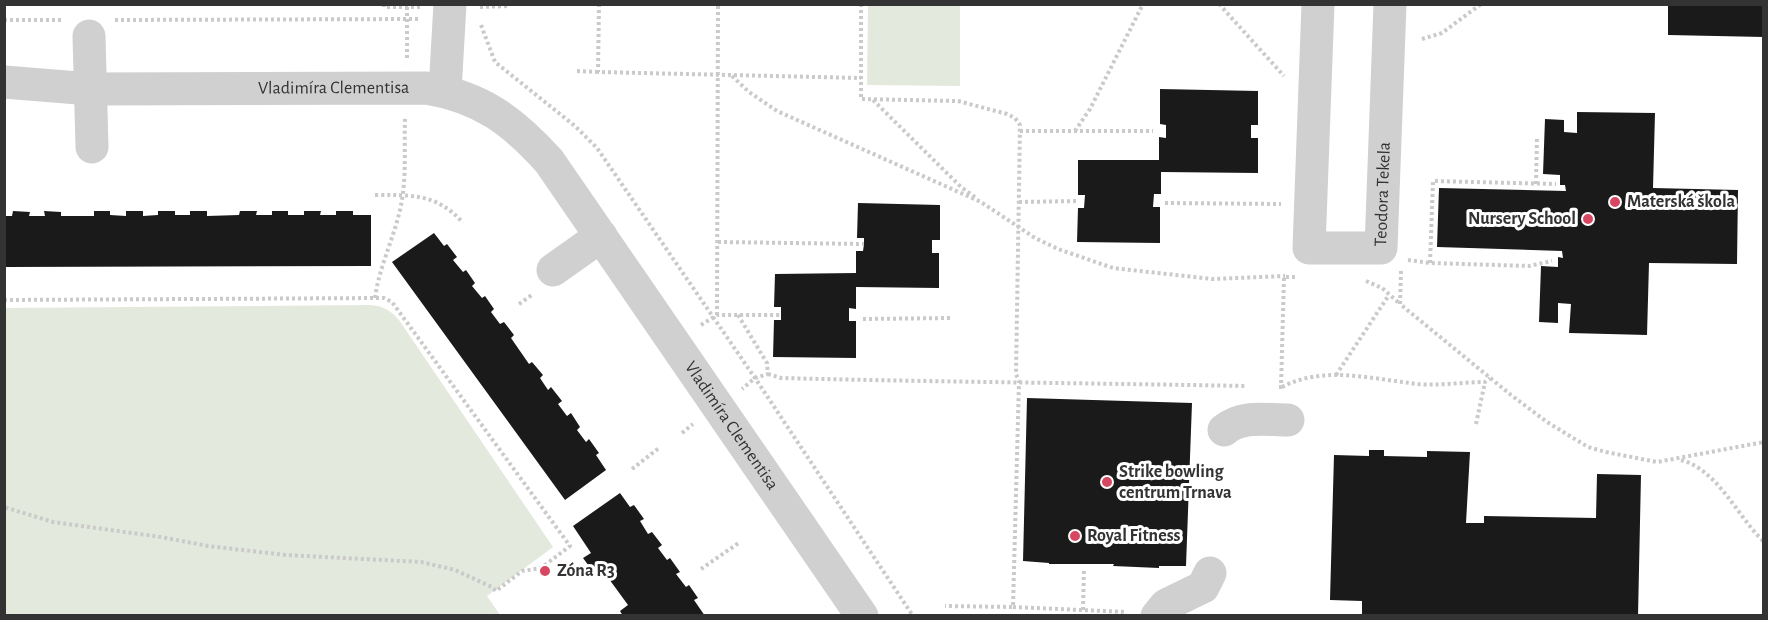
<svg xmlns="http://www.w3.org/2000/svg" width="1768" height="620" font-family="'Alegreya Sans',sans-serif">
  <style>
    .green { fill: #e4e9dd }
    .building { fill: #1a1a1a }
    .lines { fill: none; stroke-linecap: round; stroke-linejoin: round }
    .path { stroke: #cacaca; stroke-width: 4; stroke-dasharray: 3 3; stroke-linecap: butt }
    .minor { stroke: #d0d0d0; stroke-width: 33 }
    .poi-dot { fill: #d74761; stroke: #fff; stroke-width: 2 }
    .labels { text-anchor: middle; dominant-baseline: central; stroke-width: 6; stroke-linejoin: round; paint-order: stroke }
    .street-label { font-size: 18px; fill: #333; stroke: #fff }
    .poi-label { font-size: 18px; font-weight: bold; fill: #333; stroke: #fff; text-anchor: start }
  </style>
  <rect width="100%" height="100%" fill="#fff"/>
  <g class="green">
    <path d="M868,5H960V86L867,85Z"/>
    <path d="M370,305C383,306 390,310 399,320L553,547L487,596L500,615H5V308Z"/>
  </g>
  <g class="building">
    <path d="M1668,4H1764V37L1668,35Z"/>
    <path d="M1160,89L1258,91V125H1251V138H1258V173L1161,172V194H1154L1153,207H1160V243L1077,242L1078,208H1084L1085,195H1078V160H1159V137L1166,138V125L1160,124Z"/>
    <path d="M1577,112L1655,113L1653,188L1738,190L1737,264L1649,263L1647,335L1569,333L1571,304L1558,303V323L1539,322L1541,266L1558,267V257L1563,258L1562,251L1437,247L1439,188L1566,191L1565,185H1560V175L1543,174L1545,119L1564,120V132L1577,133Z"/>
    <path d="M858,203L940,205V240H932V253H939V288L856,287V309L849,308V321H856V358L773,357L774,320H781V307H774L775,274L856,273V251H863L864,244V238H857Z"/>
    <path d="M13,211L30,212L29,216H45L44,211L61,212V216H94V211H110V215L126,216V211H143V216L158,215V211H175V215H190V211H207V216L239,215L240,211H257L256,215H272V211H288V215H304V211H321L320,215H336V211H353V215H371V266L4,267V216H12Z"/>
    <path d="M434,233L444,246L447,244L457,257L453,260L463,272L466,270L475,283L472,286L482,298L485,296L494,309L491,312L500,324L504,322L514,335L511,338L529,364L532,362L543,375L540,378L548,390L551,387L562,401L558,404L567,416L571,413L580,427L577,430L586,442L589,439L599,453L596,455L606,470L565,500L392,262Z"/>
    <path d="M1027,398L1192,403L1186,566H1159V568L1113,566L1114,564H1049V563L1023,561Z"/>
    <path d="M1369,450H1384V456L1427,457V451L1470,452L1466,523H1484V516L1596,518L1597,474L1641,475L1638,616H1362V601L1330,600L1334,455L1369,456Z"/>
    <path d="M620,493L630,507L634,505L644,519L640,521L648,534L652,532L662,545L658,548L667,560L670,558L680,572L676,574L686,587L689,585L698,598L694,600L705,616H623L620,611L628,605L601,568L594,573L583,558L591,553L573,526Z"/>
  </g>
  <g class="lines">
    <g class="path">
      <path d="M384,4V7H420"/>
      <path d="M599,4L598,72L861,78"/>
      <path d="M861,4V99L958,101L1007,114L1015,118L1020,125L1016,374L1019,381L1013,607L945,606"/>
      <path d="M1219,4L1284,76"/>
      <path d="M480,7L509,6"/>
      <path d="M4,20H63"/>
      <path d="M115,20L420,19"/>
      <path d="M481,25L495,62L575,126L597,148L755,378L913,616"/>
      <path d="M1422,39L1442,33L1481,4"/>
      <path d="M407,58V4"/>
      <path d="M577,71L598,72"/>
      <path d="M732,76L749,92L777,111L981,202L1035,238L1058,249L1113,268L1212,279L1285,276"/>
      <path d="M873,100L961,187L976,198"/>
      <path d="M1020,131H1153"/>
      <path d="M1075,131L1090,109L1143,4"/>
      <path d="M1536,184L1537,136"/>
      <path d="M375,195C410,195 437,193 463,223"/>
      <path d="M1019,202L1078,201"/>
      <path d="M1165,203L1281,204"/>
      <path d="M718,242L864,244"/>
      <path d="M1408,260L1430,263L1529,266L1552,261"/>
      <path d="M1430,263L1433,181L1556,184"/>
      <path d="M1401,271L1400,304L1511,395L1547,422L1588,447L1606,452L1657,462L1764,442"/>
      <path d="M1366,281L1382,288L1400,304"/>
      <path d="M375,298C379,268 393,240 400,210C407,180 404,148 405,117"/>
      <path d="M4,300L384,298L392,302L570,546L541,568L522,571L496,591L492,587L455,570L421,562L286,555L208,546L161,537L53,522L4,507"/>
      <path d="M519,304L533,294"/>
      <path d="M717,315L718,4"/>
      <path d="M738,315L767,363L768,374L755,378L742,389"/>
      <path d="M863,319L952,318"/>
      <path d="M701,325L717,315H781"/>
      <path d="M768,374L781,378C936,382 1090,383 1245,386"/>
      <path d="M1336,375L1389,295"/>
      <path d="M1279,387H1281L1284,277H1296"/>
      <path d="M1282,387C1322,366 1368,378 1410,383C1434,387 1460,382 1485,382L1490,378"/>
      <path d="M1476,424L1485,382"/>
      <path d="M682,433L693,424"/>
      <path d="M1681,460C1718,470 1737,516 1764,542"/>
      <path d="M632,469L659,448"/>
      <path d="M701,569L740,542"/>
      <path d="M1013,607L1127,612"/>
      <path d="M1083,610L1084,568"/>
    </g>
    <g class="minor">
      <path id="s1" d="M1318,4L1309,248H1381L1390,4"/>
      <path d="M89,36L92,147"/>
      <path id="s2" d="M4,82L91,89L426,88C481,97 513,121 549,161L862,616"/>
      <path d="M445,91L450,4"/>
      <path d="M553,270L601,236"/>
      <path d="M1224,430C1242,415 1265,420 1288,420"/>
      <path d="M1157,616L1166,605L1203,587L1210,573"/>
    </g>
  </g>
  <g class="poi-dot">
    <circle cx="1615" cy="202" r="6"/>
    <circle cx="1588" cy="219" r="6"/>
    <circle cx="1107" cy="482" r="6"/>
    <circle cx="1075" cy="536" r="6"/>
    <circle cx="545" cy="571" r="6"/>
  </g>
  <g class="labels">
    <g class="street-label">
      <text stroke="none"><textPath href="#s2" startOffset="330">Vladimíra Clementisa</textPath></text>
      <text stroke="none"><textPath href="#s1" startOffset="370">Teodora Tekela</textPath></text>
      <text stroke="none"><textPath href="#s2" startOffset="890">Vladimíra Clementisa</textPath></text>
    </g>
    <g class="poi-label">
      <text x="1627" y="202">Materská škola</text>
      <text x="1576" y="219" text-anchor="end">Nursery School</text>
      <text x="1119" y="472">Strike bowling<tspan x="1119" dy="21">centrum Trnava</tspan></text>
      <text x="1087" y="536">Royal Fitness</text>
      <text x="557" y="571">Zóna R3</text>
    </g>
  </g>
  <rect width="1768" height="620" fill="none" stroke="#333333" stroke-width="12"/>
</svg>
